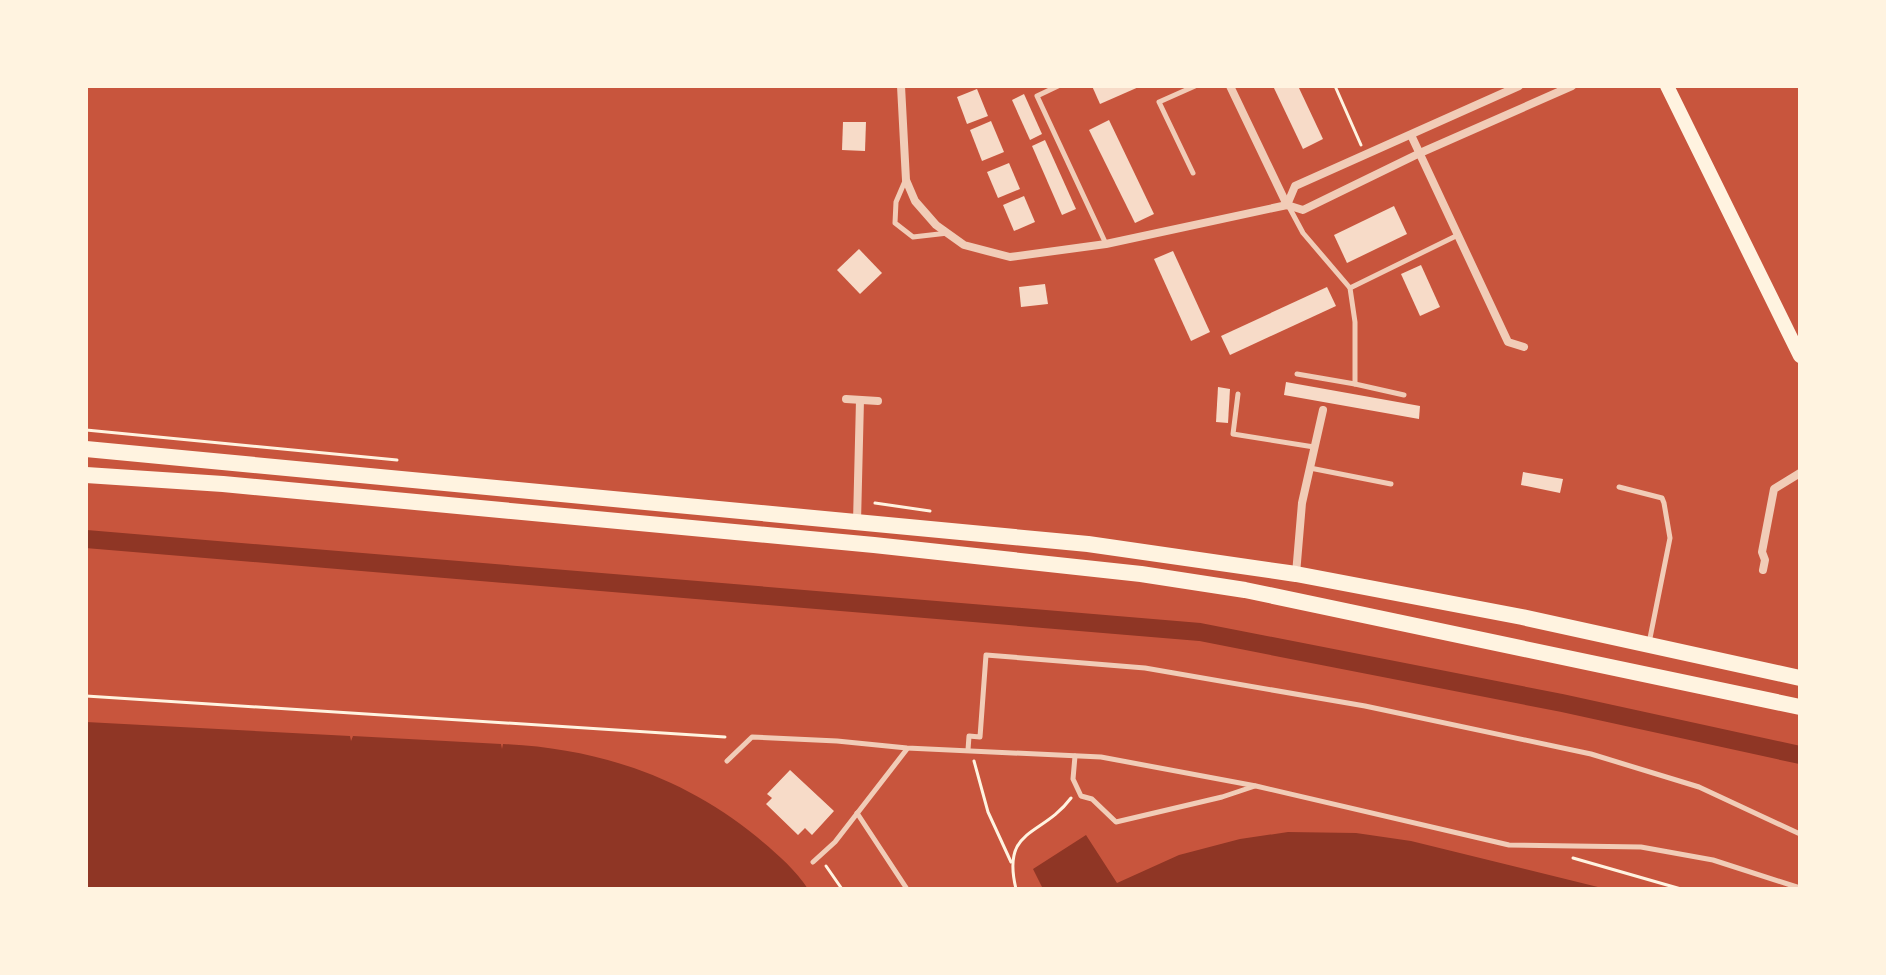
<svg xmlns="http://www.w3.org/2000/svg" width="1886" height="975" font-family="'Noto Sans',sans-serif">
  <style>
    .water { fill: #8f3625 }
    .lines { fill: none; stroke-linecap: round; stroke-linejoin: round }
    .canal { stroke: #8f3625; stroke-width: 18 }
    .building { fill: #f7dbc8 }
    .path { stroke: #fff3e0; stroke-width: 3 }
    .service { stroke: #f1ccb7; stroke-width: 5 }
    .minor { stroke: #f1ccb7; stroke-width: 8 }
    .secondary { stroke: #fff3e0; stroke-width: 14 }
    .trunk { stroke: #fff3e0; stroke-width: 16 }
  </style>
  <rect width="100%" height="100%" fill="#c8553d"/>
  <g class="water">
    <path d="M86,722L350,736L351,741L353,736L501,744L502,749L503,744C597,748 684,777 757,837C777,854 794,868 808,889H86Z"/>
    <path d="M1288,832L1356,833L1411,841L1606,889H1043L1033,869L1086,835L1117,883L1179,855L1240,839Z"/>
  </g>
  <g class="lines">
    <path class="canal" d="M86,539L1200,632L1562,703L1800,755"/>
  </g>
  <g class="building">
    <path d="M1092,86H1141L1100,104Z"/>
    <path d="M1273,86H1298L1323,139L1303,149Z"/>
    <path d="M977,89L988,116L967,124L957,97Z"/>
    <path d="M1024,94L1042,134L1030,140L1012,100Z"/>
    <path d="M1109,120L1154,214L1135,223L1089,130Z"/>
    <path d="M991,121L1004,152L982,161L970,130Z"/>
    <path d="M843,122H866L865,151L842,150Z"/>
    <path d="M1045,140L1076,209L1062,215L1032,146Z"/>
    <path d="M1009,163L1020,189L998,198L987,172Z"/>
    <path d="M1024,196L1035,222L1014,231L1003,205Z"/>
    <path d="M1394,206L1407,234L1347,263L1334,235Z"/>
    <path d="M859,249L882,273L860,294L837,270Z"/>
    <path d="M1173,251L1210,332L1191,341L1154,259Z"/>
    <path d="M1421,265L1440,307L1420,316L1401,274Z"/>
    <path d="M1045,284L1048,304L1021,307L1019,287Z"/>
    <path d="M1327,287L1336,306L1230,355L1221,336Z"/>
    <path d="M1286,382L1420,406L1419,419L1284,395Z"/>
    <path d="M1218,387L1230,389L1228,423L1216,422Z"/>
    <path d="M1523,472L1563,479L1560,493L1521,485Z"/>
    <path d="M790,770L834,811L812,835L805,828L798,835L766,804L772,798L767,794Z"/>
  </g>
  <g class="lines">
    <g class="path">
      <path d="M1335,86L1361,145"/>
      <path d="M86,430L397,460"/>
      <path d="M875,503L930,511"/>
      <path d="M86,696L725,737"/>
      <path d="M974,761L988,812L1011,862"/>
      <path d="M1573,858L1681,889"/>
      <path d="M826,866L842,889"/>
      <path d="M1016,889C1001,827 1042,837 1071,798"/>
    </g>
    <g class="service">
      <path d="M1058,86L1037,96L1106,244"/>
      <path d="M1193,173L1159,102L1195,86"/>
      <path d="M905,181L896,202L895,223L913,237L948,233"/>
      <path d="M1288,205L1303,233L1350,288L1355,322V384L1297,374"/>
      <path d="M1350,288L1458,235"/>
      <path d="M1355,384L1404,395"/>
      <path d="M1238,394L1233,434L1314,447"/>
      <path d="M1310,468L1391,484"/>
      <path d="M1619,487L1662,498L1664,503L1670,538L1649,643"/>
      <path d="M968,750L969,736L980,737L986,655L1145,668L1365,706L1591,754L1699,787L1800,834"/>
      <path d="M1075,756L1073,779L1081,796L1092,799L1116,822L1222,797L1255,786"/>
      <path d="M727,761L752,737L837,741L907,748L1101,757L1256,786L1509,845L1641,847L1713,860L1800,888"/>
      <path d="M857,813L907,889"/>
      <path d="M813,862L835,842L907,749"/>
    </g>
    <g class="minor">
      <path d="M901,86L906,180L915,201L936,225L964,245L1010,257L1106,244L1287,205L1303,210L1420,153L1572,86"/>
      <path d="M1230,86L1287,205"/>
      <path d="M1411,135L1508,342L1524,347"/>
      <path d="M1287,205L1295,186L1519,86"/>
      <path d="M846,399L878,401"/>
      <path d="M857,522L860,400"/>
      <path d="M1763,570L1765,560L1762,552L1774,489L1800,473"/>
      <path d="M1296,574L1302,503L1323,410"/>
    </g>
    <path class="secondary" d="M1667,86L1800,356"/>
    <g class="trunk">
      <path d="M86,449L1088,544L1296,574L1522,617L1800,678"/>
      <path d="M86,475L223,484L874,545L1141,574L1245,590L1800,707"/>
    </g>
  </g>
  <rect width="1886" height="975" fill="none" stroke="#fff3e0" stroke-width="176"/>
</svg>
